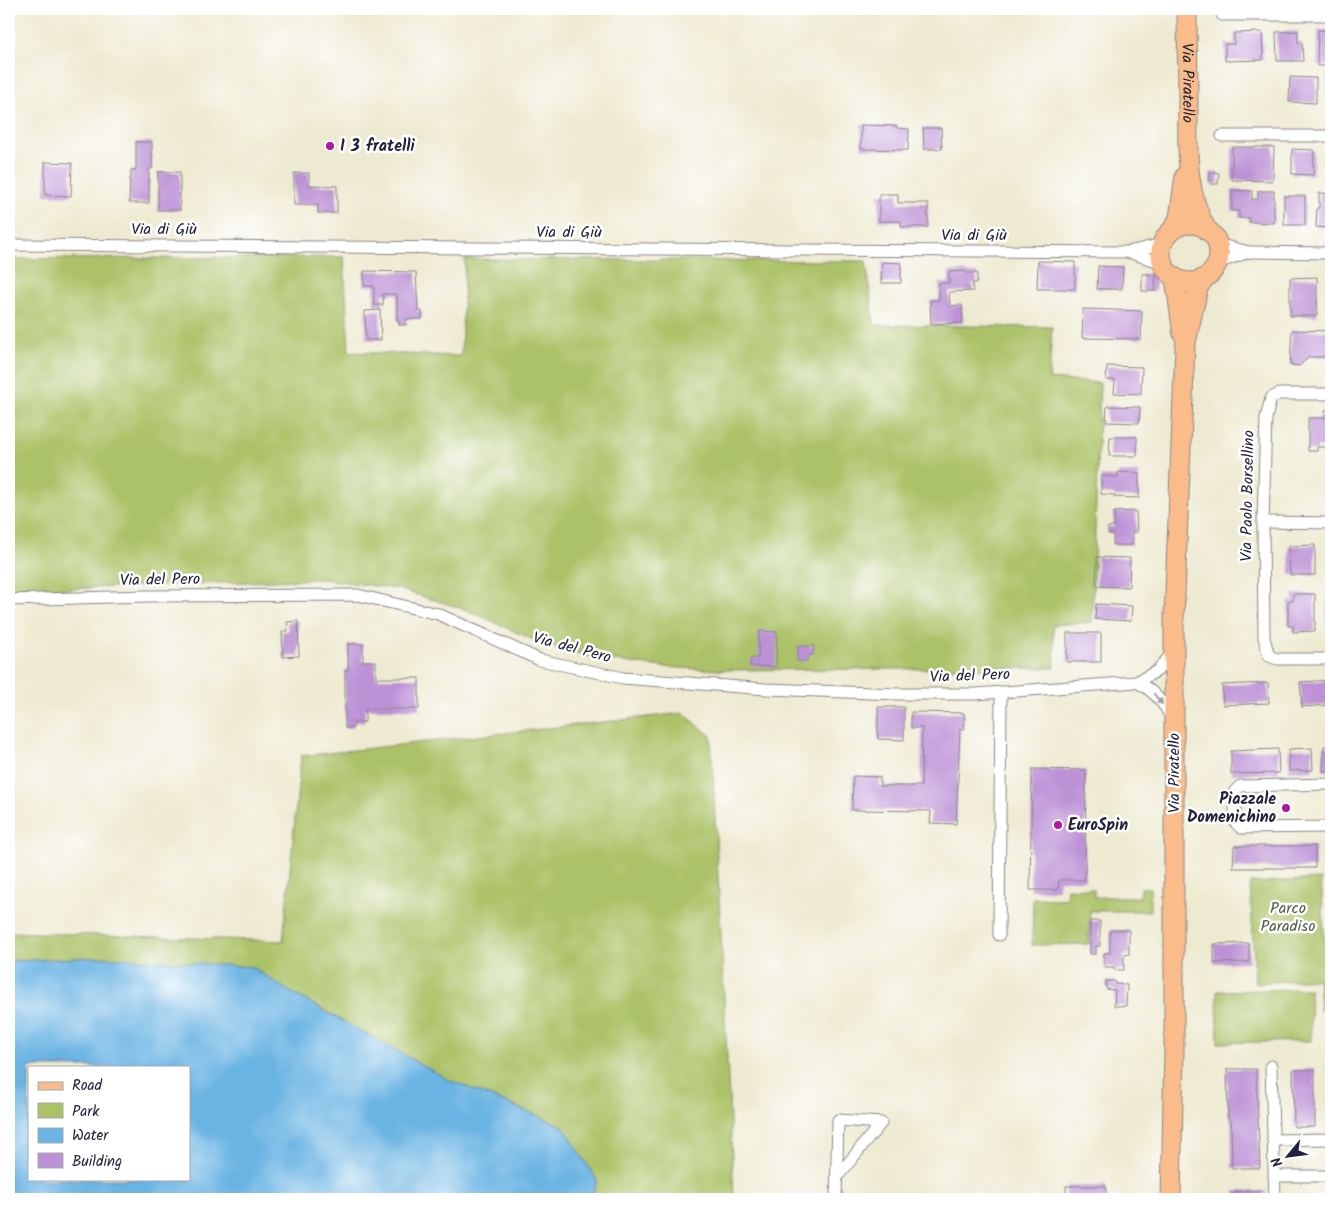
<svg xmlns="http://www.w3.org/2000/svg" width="1340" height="1208" font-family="Kalam,sans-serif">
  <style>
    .green { fill: #acc267; stroke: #677251 }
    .water { fill: #6bb4e3; stroke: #466b8f; fill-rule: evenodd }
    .building { fill: #bc91d5 }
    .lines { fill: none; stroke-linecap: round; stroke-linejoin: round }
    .street-casing { stroke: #888686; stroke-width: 13 }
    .primary-casing { stroke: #888686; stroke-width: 21 }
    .street { stroke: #fff; stroke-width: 11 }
    .primary { stroke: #fabc8b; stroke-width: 19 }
    .oneway { fill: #9c9ca7 }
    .poi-dot { fill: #b5179e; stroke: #fff; stroke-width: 2 }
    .labels { text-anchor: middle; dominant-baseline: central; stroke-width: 5; stroke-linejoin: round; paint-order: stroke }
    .street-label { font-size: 16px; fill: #22223b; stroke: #fff }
    .poi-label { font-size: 16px; font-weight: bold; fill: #22223b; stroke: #fff; text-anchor: start }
    .park-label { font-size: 16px; fill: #525a4a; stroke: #fff }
  </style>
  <rect width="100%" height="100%" fill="#fff"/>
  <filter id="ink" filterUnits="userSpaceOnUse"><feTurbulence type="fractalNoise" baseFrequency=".02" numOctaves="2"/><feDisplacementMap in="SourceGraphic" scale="10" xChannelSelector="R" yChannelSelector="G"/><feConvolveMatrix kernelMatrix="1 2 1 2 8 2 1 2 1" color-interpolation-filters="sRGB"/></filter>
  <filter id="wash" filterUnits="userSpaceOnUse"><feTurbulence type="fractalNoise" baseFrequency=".0096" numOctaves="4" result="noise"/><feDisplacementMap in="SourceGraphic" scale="20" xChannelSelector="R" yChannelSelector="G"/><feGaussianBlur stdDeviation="1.12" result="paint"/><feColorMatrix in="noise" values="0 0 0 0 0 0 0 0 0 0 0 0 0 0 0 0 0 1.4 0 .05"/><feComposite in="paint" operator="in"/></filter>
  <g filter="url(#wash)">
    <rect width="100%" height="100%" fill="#eeead1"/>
    <g class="green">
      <path d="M344,257L349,352L461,356L465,259L866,261L874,325L1052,327L1049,379L1100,383L1092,622L1053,625L1055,668L717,670L662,667L599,659L538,642L467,610L398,589L323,579L39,590H9V259Z"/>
      <path d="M683,713L711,736L734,1199H591L597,1180L563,1126L449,1080L287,990L253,967L104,957L9,961V932L283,941L301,756Z"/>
      <path d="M1321,879L1325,952H1331V1009L1320,1010L1318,979L1255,983L1250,883Z"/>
      <path d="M1067,888L1094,889V897H1140L1141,888H1150V911H1090L1089,944L1032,945L1033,898L1066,899Z"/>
      <path d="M1310,989L1311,1041L1218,1043L1217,991Z"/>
    </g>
    <path class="water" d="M104,957L252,967L287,990L449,1080L563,1126L597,1180L591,1199H9V961ZM29,1067H189V1179H29Z"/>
    <g id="blocks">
      <g class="building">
        <path d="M1318,30H1331V66H1317Z"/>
        <path d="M1298,31V43H1302L1303,61H1277L1276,32Z"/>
        <path d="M1262,32L1263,60L1225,61V44H1234V33Z"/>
        <path d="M1327,76L1331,77V103H1327Z"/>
        <path d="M1290,77L1316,78V103L1289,102Z"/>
        <path d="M861,125L897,126V128L909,129L908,150L861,149Z"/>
        <path d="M923,128H941L942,149H924Z"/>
        <path d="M136,142H152V169H149V203H129L130,178H131V170H136Z"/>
        <path d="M1232,147H1274L1273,181L1232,180Z"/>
        <path d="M1292,149L1314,150L1313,175L1292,174Z"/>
        <path d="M45,162L72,163L71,196L45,195Z"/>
        <rect x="158" y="172" width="22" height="38"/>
        <path d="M1210,172L1219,173L1218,184H1210Z"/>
        <path d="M294,173H309V185L337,186V213H318V205H294Z"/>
        <path d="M1232,190L1252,191V199H1258V191H1274V223L1249,222V218H1239V211H1232Z"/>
        <path d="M1319,193L1331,194V228L1316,227L1317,208H1319Z"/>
        <path d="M879,194H898V203H928V227H901V221H879Z"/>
        <rect x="1284" y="196" width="21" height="29"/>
        <path d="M1038,261L1075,262V289H1037Z"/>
        <path d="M882,262L901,263V283H881Z"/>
        <path d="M1098,266L1123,267L1122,289H1097Z"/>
        <path d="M364,271L416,272L418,311H422V319H406V325H399V321L397,320V294H383V305H374V286H364Z"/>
        <path d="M966,271V273H977V283H972L973,291L949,292L950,306L962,305L963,323L931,324L930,300H939V283H949V272Z"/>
        <path d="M1142,274H1156L1155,291H1142Z"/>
        <path d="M1317,277V316H1290V278Z"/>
        <path d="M1083,309L1142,311L1141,339L1082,338Z"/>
        <path d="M380,310L381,340H366L365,311Z"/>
        <path d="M1292,330L1331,331V357H1309L1299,366L1290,365Z"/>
        <path d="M1107,366L1142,367L1141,394L1114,393L1115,380H1106Z"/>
        <path d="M1107,406L1140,407L1139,423L1106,422Z"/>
        <path d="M1325,410H1331V447H1317V451H1308V418H1325Z"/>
        <path d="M1110,437H1137V456H1109Z"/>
        <path d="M1118,472L1139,473V498L1114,497L1115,495L1101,494V476L1118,477Z"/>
        <path d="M1136,511L1137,532H1132V545H1113V534H1108V527H1114V512Z"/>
        <path d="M1315,545V575H1290L1289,546Z"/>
        <path d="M1097,557L1130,558L1129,587L1096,586Z"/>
        <path d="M1293,594H1315V631L1293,632V626H1288V601H1293Z"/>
        <path d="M1327,594L1331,595V627H1327Z"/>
        <path d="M1096,604L1132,606L1131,621L1095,619Z"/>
        <path d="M298,621L299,656L283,657L282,632L288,631L287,622Z"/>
        <path d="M759,631L777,632L776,667L750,666L751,658H758Z"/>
        <rect x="1067" y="633" width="34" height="29"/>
        <path d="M348,644H363V661H376V678H419V709H365V722H354L353,728H345V670H348Z"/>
        <path d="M798,646H814L813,655H808L807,661H797Z"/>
        <path d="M1331,680V705L1302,707L1300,682Z"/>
        <path d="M1268,683L1269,703L1223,705L1222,685Z"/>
        <path d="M878,707H904V740L878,739Z"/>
        <path d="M911,712L964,713V729H960L956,824L930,823L931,811L852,810L853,776L880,777V786H921L922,728H911Z"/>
        <path d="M1324,746L1331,747V771H1323Z"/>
        <path d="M1312,748L1313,770L1289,771V749Z"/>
        <path d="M1278,749L1279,773L1231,774V751Z"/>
        <path d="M1032,769L1086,770L1085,880H1059L1058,890H1030Z"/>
        <path d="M1234,846H1315V868H1233Z"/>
        <path d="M1090,921H1100V946H1096V954H1090Z"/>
        <path d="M1110,930H1129V954L1124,955V970H1114V967H1104V953H1110Z"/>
        <path d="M1249,943V962L1214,963V944Z"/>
        <path d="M1106,981H1115V984L1127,985L1126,1006H1114L1115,990L1106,989Z"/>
        <path d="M1227,1069H1256L1260,1168H1232L1231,1121L1228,1117Z"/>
        <path d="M1315,1069V1127H1294L1293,1070Z"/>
        <rect x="1066" y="1186" width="40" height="13"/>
        <rect x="1235" y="1191" width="29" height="8"/>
        <rect x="1295" y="1196" width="21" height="3"/>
      </g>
    </g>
  </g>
  <g filter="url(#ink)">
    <use href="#blocks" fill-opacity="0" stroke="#888686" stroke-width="1"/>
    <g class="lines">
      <g class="street-casing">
        <g id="street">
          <path d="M1222,15H1331"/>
          <path d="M1222,136H1331"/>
          <path d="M1162,244L1128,252L1163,263"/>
          <path d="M9,245L1128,252"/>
          <path d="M1249,252L1331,253"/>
          <path d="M1217,263L1249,252L1217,244"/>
          <path d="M1331,394H1279L1271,398L1266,418L1263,522L1264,638L1269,656L1277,659H1331"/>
          <path d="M1263,522L1331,523"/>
          <path d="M9,600L146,596L358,595L438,614L540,660L623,678L766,689L897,694H976L1136,682L1157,671L1173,652"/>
          <path d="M1136,682C1154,690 1164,703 1172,719"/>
          <path d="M1331,784L1240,786L1235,791V822L1241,828L1331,827"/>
          <path d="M999,935L1001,692"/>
          <path d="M1271,1066L1275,1199"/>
          <path d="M1273,1140L1331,1139"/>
          <path d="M1274,1176H1331"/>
          <path d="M836,1199L838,1120L881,1123L837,1177"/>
        </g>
      </g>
      <g class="primary-casing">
        <g id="primary">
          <path id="s1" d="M1187,9C1187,40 1188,71 1188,101C1188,143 1184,192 1207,230"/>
          <circle cx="1190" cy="253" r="29"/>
          <path d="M1173,229L1179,218L1185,176"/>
          <path d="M1175,278L1183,334"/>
          <path d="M1171,1199L1174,1050V618L1185,347L1198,288L1204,278"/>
        </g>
      </g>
      <use href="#street" class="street"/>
      <use href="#primary" class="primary"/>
    </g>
    <defs><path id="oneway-solid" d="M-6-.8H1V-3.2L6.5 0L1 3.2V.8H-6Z" transform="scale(1.25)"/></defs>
    <use class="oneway" href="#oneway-solid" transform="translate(1158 699) rotate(51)"/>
  </g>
  <g class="poi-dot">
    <circle cx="330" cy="146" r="5"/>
    <circle cx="1286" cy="808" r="5"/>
    <circle cx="1058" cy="825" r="5"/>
  </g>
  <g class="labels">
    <g class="street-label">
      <text stroke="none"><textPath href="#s1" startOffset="74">Via Piratello</textPath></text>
      <text x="164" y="229">Via di Giù</text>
      <text x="569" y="232">Via di Giù</text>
      <text x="974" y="235">Via di Giù</text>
      <text transform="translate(1248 496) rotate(-89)">Via Paolo Borsellino</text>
      <text transform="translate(160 580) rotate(-1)">Via del Pero</text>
      <text transform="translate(572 648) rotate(15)">Via del Pero</text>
      <text transform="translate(970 676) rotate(-2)">Via del Pero</text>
      <text transform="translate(1174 773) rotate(-90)">Via Piratello</text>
    </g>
    <g class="poi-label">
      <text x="340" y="146">I 3 fratelli</text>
      <text x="1276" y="799" text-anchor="end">Piazzale<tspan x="1276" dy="18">Domenichino</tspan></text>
      <text x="1068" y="825">EuroSpin</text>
    </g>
    <g class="park-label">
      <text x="1288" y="908">Parco<tspan x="1288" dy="18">Paradiso</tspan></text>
    </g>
  </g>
  <rect width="1340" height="1208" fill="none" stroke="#fff" stroke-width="30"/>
  <rect x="28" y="1066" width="162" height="115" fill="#ffffff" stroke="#a7a7b1"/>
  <rect x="38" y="1082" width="25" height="8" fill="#fabc8b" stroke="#a7a7b1"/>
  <text x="72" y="1090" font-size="15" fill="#22223b">Road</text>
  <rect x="38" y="1103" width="25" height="15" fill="#acc267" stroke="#a7a7b1"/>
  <text x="72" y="1116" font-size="15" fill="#22223b">Park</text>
  <rect x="38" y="1128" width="25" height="15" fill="#6bb4e3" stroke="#a7a7b1"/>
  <text x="72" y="1140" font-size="15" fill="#22223b">Water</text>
  <rect x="38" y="1153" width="25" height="15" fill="#bc91d5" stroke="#a7a7b1"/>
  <text x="72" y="1166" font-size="15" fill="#22223b">Building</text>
  <g transform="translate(1288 1156) rotate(241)" stroke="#ffffff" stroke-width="4" paint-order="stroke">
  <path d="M0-4L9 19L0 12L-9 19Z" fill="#22223b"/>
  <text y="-8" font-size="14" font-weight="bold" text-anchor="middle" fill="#22223b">N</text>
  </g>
</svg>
